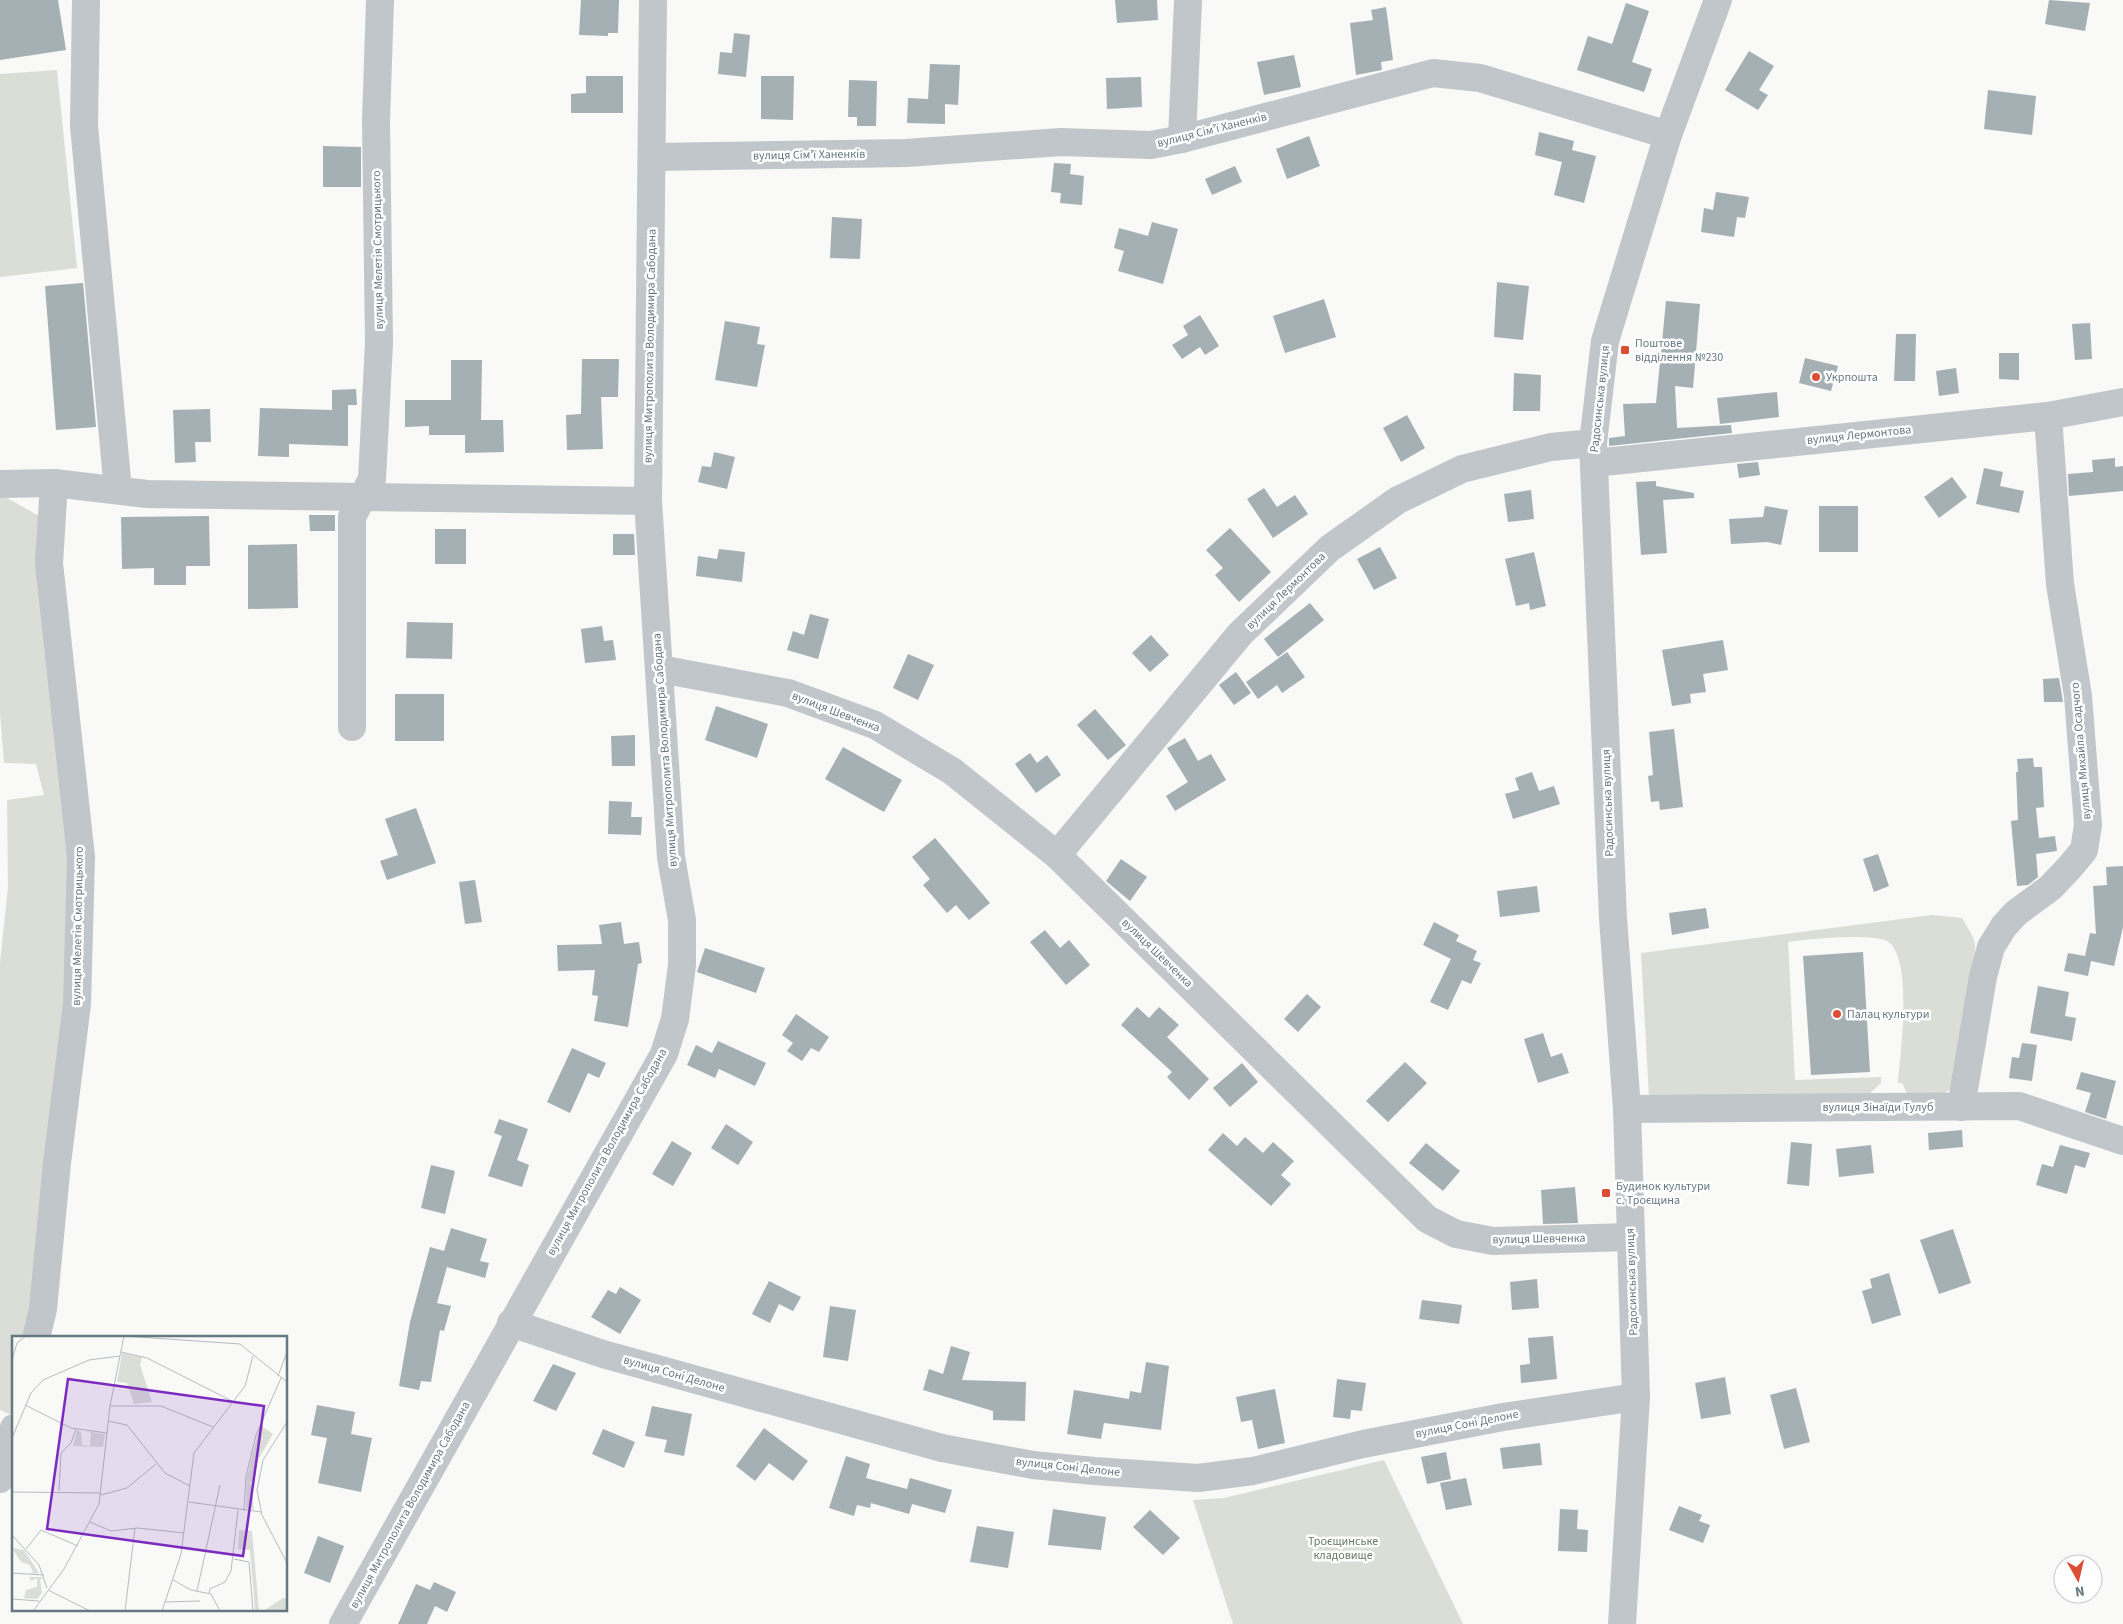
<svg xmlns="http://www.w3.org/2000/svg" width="2123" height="1624" font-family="'Source Sans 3',sans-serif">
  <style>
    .green { fill: #daded7 }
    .building { fill: #a5b0b4 }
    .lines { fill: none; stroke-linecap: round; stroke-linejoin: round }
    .minor { stroke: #c0c6c9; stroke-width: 28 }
    .poi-dot { fill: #dd4c34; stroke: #fff; stroke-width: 2 }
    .labels { text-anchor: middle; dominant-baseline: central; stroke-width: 5; stroke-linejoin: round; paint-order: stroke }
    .street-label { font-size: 12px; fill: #667881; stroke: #fff }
    .poi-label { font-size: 12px; fill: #667881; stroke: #fff; text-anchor: start }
    .park-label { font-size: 12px; fill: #6a7964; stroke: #fff }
    .inset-road { fill: none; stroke: #b5bdc1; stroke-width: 1 }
    .view { fill: #7b2cbf; fill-opacity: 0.15; stroke: #7b2cbf; stroke-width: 2.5 }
    .inset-edge { fill: none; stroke: #667881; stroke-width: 2.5 }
  </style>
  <rect width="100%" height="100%" fill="#f9f9f7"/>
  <g class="green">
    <path d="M57,70L77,268L0,277V74Z"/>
    <path d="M0,494L39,516L76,859L72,1003L30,1338H14V1405L12,1415L0,1410V963L8,887L7,800L44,795L36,764L4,763L0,713Z"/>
    <path d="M1932,915L1962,918C1966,926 1975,937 1975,946C1977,971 1970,1076 1949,1090C1937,1098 1922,1095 1908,1095L1902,1083H1898C1900,1056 1914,956 1887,941C1870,933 1808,939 1788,942L1795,1080L1881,1077V1083L1866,1097H1649L1641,953Z"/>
    <path d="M1384,1460L1463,1624H1233L1193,1500L1224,1498Z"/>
  </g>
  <g class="building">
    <path d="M0,0H58L66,50L0,60Z"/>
    <path d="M581,0H619L618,33H608V36L579,35Z"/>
    <path d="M1115,0H1157L1158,20L1117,23Z"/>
    <path d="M2049,0L2090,3L2085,31L2045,24Z"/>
    <path d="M1626,3L1649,11L1632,62L1652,69L1644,92L1577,70L1588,36L1612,44Z"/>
    <path d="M1386,7L1393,60L1381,62L1382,70L1356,75L1350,23L1373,20L1371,10Z"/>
    <path d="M734,33L750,35L746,77L718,74L720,52L732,53Z"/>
    <path d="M1749,51L1774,66L1759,90L1768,95L1758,110L1725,90Z"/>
    <path d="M1294,55L1301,87L1264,95L1257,62Z"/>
    <path d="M930,64L960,65L958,105L945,104V124L907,123L908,98L928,99Z"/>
    <path d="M586,76H623V113H571V94L586,93Z"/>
    <path d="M761,76H794L793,120L761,119Z"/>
    <path d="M1141,77L1142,107L1107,109L1106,78Z"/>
    <path d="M849,80L877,81L876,126H857V117H848Z"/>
    <path d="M1988,90L2036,96L2032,135L1984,129Z"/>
    <path d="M1539,132L1574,141L1572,150L1596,156L1584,203L1554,195L1562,162L1535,155Z"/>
    <path d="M1309,136L1320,166L1287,179L1276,149Z"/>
    <path d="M323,146L361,147V187H323Z"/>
    <path d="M1054,163L1071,164L1070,174L1084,176L1082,205L1060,203L1061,193L1051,192Z"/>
    <path d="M1235,166L1242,182L1212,195L1205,179Z"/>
    <path d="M1716,192L1749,197L1745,218L1737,217L1734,237L1701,232L1704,208L1713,210Z"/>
    <path d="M832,217L862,219L860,259L830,258Z"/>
    <path d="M1152,222L1178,229L1163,284L1118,271L1124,251L1114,248L1119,228L1148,236Z"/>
    <path d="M1497,282L1529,286L1523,340L1494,337Z"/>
    <path d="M83,283L96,427L56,430L45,286Z"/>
    <path d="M1324,299L1336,337L1285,353L1273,316Z"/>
    <path d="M1666,301L1700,304L1693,388L1675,386L1677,428L1731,425L1732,433L1609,446V438L1625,436L1623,404L1656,403Z"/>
    <path d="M1200,315L1219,346L1205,355L1200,347L1182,359L1172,345L1188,335L1183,326Z"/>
    <path d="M725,321L760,327L757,344L765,345L757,387L715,380Z"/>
    <path d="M2090,323L2092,359L2075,360L2072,324Z"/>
    <path d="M1896,334H1916L1915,381H1894Z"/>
    <path d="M1999,353H2019V380L1999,379Z"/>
    <path d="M1805,358L1838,366L1831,391L1799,383Z"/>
    <path d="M582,359H619L618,397H601L603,449L567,450L566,415L581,414Z"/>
    <path d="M451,360H482L481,420H503L504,452L465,453V435H429V426L405,427V400H451Z"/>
    <path d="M1956,368L1959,393L1939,396L1936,371Z"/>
    <path d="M1514,373L1541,375L1540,411H1513Z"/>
    <path d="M356,389L357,405H348V446L289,444V457L258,456L260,408L332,410V390Z"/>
    <path d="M1777,392L1779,417L1720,424L1717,398Z"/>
    <path d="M210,409L211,442H195L196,462L175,463L173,410Z"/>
    <path d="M1407,415L1425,448L1401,462L1383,428Z"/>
    <path d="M714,452L735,457L727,489L698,482L702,466L711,467Z"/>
    <path d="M2115,458V467L2123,466V491L2069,496L2068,474L2093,472L2092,460Z"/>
    <path d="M1758,462L1760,475L1739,478L1737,464Z"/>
    <path d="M1984,468L2003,472L2000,486L2024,491L2019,513L1976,504Z"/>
    <path d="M1952,477L1967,497L1939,518L1924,497Z"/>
    <path d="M1656,481V486L1694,493V498L1663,500L1667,553L1641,555L1636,482Z"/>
    <path d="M1264,488L1277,507L1295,495L1308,514L1273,538L1247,499Z"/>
    <path d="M1531,490L1534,519L1508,522L1504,494Z"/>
    <path d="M1765,506L1788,510L1781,545L1767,542L1731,544L1729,519L1763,517Z"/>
    <rect x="1819" y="506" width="39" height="46"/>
    <path d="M309,515H335V531H310Z"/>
    <path d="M209,516L210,566H186V585H154V568L122,569L121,517Z"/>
    <path d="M1230,528L1271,572L1239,602L1215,575L1223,568L1206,550Z"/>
    <rect x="435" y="529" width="31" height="35"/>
    <path d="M613,534H634L635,555H613Z"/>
    <path d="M297,544L298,608L248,609V545Z"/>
    <path d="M1380,547L1397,578L1374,590L1357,559Z"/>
    <path d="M719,549L745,552L742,582L696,576L698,556L717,559Z"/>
    <path d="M1534,552L1546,606L1530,610L1529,603L1516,606L1505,559Z"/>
    <path d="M1310,603L1324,620L1278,657L1264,639Z"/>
    <path d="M810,614L829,619L818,659L787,650L793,631L804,635Z"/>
    <path d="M407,622L453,623L452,659L406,658Z"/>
    <path d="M602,626L604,641L613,640L616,660L585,663L581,629Z"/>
    <path d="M1151,635L1169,655L1150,672L1132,653Z"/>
    <path d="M1723,640L1728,670L1703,674L1706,692L1690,694L1691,703L1672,706L1662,650Z"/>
    <path d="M1287,652L1305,677L1282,693L1277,685L1258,699L1246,682Z"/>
    <path d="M908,654L934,665L918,700L893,688Z"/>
    <path d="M1236,672L1251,693L1234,705L1219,685Z"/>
    <path d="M2059,678L2063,702H2044L2043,679Z"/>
    <rect x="395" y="694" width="49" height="47"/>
    <path d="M716,706L768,724L757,758L705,740Z"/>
    <path d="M1095,709L1126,745L1108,760L1077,725Z"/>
    <path d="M1674,729L1683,807L1660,810L1659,801L1651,802L1648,776L1653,775L1649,732Z"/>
    <path d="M635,735V766H612L611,736Z"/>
    <path d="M1185,738L1198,761L1211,754L1226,780L1175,811L1166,796L1188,782L1167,748Z"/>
    <path d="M843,747L902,780L884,812L825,779Z"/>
    <path d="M1030,753L1037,763L1047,755L1061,775L1036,793L1015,764Z"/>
    <path d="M2033,758L2034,767H2042L2044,807L2036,808L2039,838L2055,836L2057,851L2036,854L2038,877L2028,885L2017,886L2011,821L2018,820L2016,772H2018L2017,759Z"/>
    <path d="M1532,772L1539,791L1554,786L1560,804L1513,819L1505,794L1519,790L1515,778Z"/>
    <path d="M609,801L632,802L631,817H642L641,835L608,834Z"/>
    <path d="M416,808L436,863L387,880L380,861L398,855L385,819Z"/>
    <path d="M935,838L990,903L969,920L956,905L947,913L923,885L930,879L912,857Z"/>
    <path d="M1878,854L1889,886L1874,892L1863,859Z"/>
    <path d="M1121,859L1147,877L1130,901L1106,881Z"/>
    <path d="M2123,866V927L2114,966L2091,961L2088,976L2064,971L2068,953L2085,956L2090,933L2096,934L2093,886L2107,885L2106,867Z"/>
    <path d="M475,880L482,922L465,924L459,882Z"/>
    <path d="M1537,886L1540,912L1500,917L1497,891Z"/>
    <path d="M1706,908L1709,928L1672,935L1669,913Z"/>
    <path d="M621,922L624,944L639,942L642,963L638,964L628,1027L594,1021L598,996L592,995L595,970L558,971L557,945L602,944L599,925Z"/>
    <path d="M1434,922L1459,935L1456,941L1477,951L1473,960L1481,963L1471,984L1462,980L1448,1010L1430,1002L1451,959L1423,945Z"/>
    <path d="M1045,930L1060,948L1069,940L1090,965L1066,985L1030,942Z"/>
    <path d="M705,948L765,968L756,993L697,972Z"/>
    <path d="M1863,952L1870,1072L1811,1075L1803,956Z"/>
    <path d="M2038,986L2069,992L2065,1016L2076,1018L2072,1041L2030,1033Z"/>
    <path d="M1307,994L1321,1007L1298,1032L1284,1019Z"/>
    <path d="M1137,1007L1149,1018L1159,1007L1179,1025L1167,1037L1209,1079L1189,1100L1167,1077L1172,1072L1121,1025Z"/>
    <path d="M796,1014L829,1037L819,1052L811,1048L802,1061L787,1051L793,1043L782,1035Z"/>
    <path d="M1543,1033L1551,1057L1562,1053L1569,1073L1538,1083L1524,1039Z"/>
    <path d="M718,1041L766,1063L755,1086L719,1069L715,1078L687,1065L696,1045L712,1053Z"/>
    <path d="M2022,1043L2037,1045L2032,1081L2009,1078L2012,1057L2019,1058Z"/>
    <path d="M572,1048L606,1063L599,1078L588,1073L570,1113L547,1102Z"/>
    <path d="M1405,1062L1427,1083L1388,1122L1366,1101Z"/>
    <path d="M1242,1063L1258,1082L1230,1107L1213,1088Z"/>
    <path d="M2081,1072L2116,1081L2106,1119L2085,1112L2091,1093L2076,1089Z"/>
    <path d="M499,1119L528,1129L517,1160L529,1165L522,1187L488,1176L502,1136L494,1133Z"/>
    <path d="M726,1124L753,1142L738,1165L711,1148Z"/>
    <path d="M1962,1130L1963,1147L1929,1150L1928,1133Z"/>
    <path d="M1223,1133L1237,1146L1245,1137L1263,1153L1273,1142L1294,1161L1281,1175L1291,1184L1271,1206L1208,1150Z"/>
    <path d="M672,1141L692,1153L673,1186L652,1174Z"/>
    <path d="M1791,1142L1812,1144L1809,1186L1787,1184Z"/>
    <path d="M1426,1143L1460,1171L1443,1191L1409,1163Z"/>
    <path d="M1871,1145L1874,1173L1839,1177L1836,1149Z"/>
    <path d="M2060,1145L2090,1153L2085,1168L2075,1165L2067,1194L2036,1185L2042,1164L2053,1167Z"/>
    <path d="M431,1165L455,1171L445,1214L421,1208Z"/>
    <path d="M1575,1187L1578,1223L1543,1224L1541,1190Z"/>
    <path d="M451,1228L487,1239L480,1261L489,1263L485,1278L447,1267L437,1303L451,1306L444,1331L440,1330L431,1382L421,1381L419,1390L399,1386L410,1322L430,1247L444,1251Z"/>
    <path d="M1953,1229L1971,1283L1939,1294L1920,1240Z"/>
    <path d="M1889,1273L1901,1315L1872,1324L1862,1291L1872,1288L1870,1279Z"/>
    <path d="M1537,1279L1539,1308L1512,1310L1510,1282Z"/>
    <path d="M769,1281L801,1297L793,1311L779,1304L770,1323L752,1314Z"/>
    <path d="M620,1287L641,1300L620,1334L591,1317L608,1290L616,1294Z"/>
    <path d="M1422,1300L1462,1305L1459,1324L1419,1319Z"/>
    <path d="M830,1306L856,1310L848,1361L823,1357Z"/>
    <path d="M1553,1336L1557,1379L1521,1383L1520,1365L1530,1364L1528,1338Z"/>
    <path d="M951,1346L970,1352L962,1380L1026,1382L1025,1421L993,1420V1411L923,1390L929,1369L943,1374Z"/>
    <path d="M1146,1362L1169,1366L1161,1430L1104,1423L1101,1439L1067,1434L1074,1390L1129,1399L1130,1391L1141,1393Z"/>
    <path d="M553,1364L576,1373L556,1411L533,1401Z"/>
    <path d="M1725,1377L1731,1414L1701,1419L1695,1383Z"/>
    <path d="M1337,1379L1366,1383L1362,1411L1351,1410L1350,1419L1333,1417Z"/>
    <path d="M1796,1388L1810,1442L1784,1449L1770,1395Z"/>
    <path d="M1275,1389L1285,1443L1258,1449L1252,1420L1241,1422L1236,1397Z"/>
    <path d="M317,1405L355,1412L351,1434L372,1438L361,1492L318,1483L327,1438L311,1435Z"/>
    <path d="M652,1406L692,1414L684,1456L664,1452L667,1440L645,1436Z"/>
    <path d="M764,1428L808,1461L793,1481L769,1463L755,1481L736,1466Z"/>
    <path d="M603,1429L635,1442L624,1468L592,1454Z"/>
    <path d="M1540,1443L1542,1465L1503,1469L1500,1448Z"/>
    <path d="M1446,1452L1451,1479L1427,1484L1421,1457Z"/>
    <path d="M846,1456L870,1464L866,1478L907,1489L910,1478L952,1490L945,1513L912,1504L909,1514L871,1503L870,1508L857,1505L854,1516L829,1508Z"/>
    <path d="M1466,1478L1472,1505L1446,1510L1440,1483Z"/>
    <path d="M1679,1506L1702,1515L1699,1521L1710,1525L1703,1543L1669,1530Z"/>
    <path d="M1053,1509L1106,1517L1101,1550L1048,1545Z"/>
    <path d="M1560,1509L1578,1510L1577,1529L1588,1530L1587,1552L1558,1551Z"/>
    <path d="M1150,1510L1180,1538L1163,1555L1133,1527Z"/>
    <path d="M977,1526L1014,1532L1008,1568L970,1562Z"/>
    <path d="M318,1536L344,1546L330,1583L304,1573Z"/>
    <path d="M434,1582L456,1592L447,1612L435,1606L427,1624H398L416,1584L430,1590Z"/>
  </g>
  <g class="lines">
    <g class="minor">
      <path d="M86,0L84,126L118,490"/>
      <path d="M1182,139L1188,0"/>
      <path d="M653,157L906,153L1061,142L1151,145L1182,139L1433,73L1480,78L1668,135"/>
      <path d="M1594,463L2048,416L2123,402"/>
      <path d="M0,484L54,483L147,494L648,501"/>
      <path d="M660,669L788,693L875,725L952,771L1057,855L1427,1219L1456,1234L1493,1241L1631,1237"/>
      <path d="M352,727V517L372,479L379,343L376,122L380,0"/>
      <path d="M1057,855L1240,634L1330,548L1398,500L1462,469L1551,447L1593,443"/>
      <path d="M1961,1107L1983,977L1991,947L2004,926L2016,913L2050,888L2070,867L2084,850L2088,825L2078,696L2060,584L2048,416"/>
      <path d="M1627,1109L2019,1106L2123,1141"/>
      <path d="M511,1323L603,1354L942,1448L1033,1465L1094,1471L1198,1478L1253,1471L1363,1444L1503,1417L1636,1397"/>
      <path d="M36,1338L43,1309L57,1163L77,1004L81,857L49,563L54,483"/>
      <path d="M0,1479L14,1428"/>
      <path d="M343,1624L664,1054L675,1019L682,965V920L671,857L648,501L653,0"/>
      <path d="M1622,1624L1636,1397L1627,1109L1613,918L1593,443L1605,341L1668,135L1718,0"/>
    </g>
  </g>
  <g class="poi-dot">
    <rect x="1620" y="345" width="10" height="10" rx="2.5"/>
    <circle cx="1816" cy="377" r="5"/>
    <circle cx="1837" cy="1014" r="5"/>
    <rect x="1601" y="1188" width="10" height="10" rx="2.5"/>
  </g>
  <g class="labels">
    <g class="street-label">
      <text transform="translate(1212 130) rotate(-14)">вулиця Сімʼї Ханенків</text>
      <text transform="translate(809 155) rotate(-1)">вулиця Сімʼї Ханенків</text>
      <text transform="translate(378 250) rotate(-91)">вулиця Мелетія Смотрицького</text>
      <text transform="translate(650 346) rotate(-89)">вулиця Митрополита Володимира Сабодана</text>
      <text transform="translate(1600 399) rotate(-84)">Радосинська вулиця</text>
      <text transform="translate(1859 435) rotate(-6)">вулиця Лермонтова</text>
      <text transform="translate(1286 591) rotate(-44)">вулиця Лермонтова</text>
      <text transform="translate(836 712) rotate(21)">вулиця Шевченка</text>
      <text transform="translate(665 750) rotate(-94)">вулиця Митрополита Володимира Сабодана</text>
      <text transform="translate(2081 751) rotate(-95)">вулиця Михайла Осадчого</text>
      <text transform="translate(1608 803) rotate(-92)">Радосинська вулиця</text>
      <text transform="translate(78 926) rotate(-89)">вулиця Мелетія Смотрицького</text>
      <text transform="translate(1157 953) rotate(44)">вулиця Шевченка</text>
      <text x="1878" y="1107">вулиця Зінаїди Тулуб</text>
      <text transform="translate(607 1152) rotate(-61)">вулиця Митрополита Володимира Сабодана</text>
      <text transform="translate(1539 1239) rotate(-1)">вулиця Шевченка</text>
      <text transform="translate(1632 1282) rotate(-92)">Радосинська вулиця</text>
      <text transform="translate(674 1374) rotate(16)">вулиця Соні Делоне</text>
      <text transform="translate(1467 1424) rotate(-11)">вулиця Соні Делоне</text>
      <text transform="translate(1068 1467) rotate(6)">вулиця Соні Делоне</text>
      <text transform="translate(410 1505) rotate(-61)">вулиця Митрополита Володимира Сабодана</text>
    </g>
    <g class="poi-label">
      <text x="1635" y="343">Поштове<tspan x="1635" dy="14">відділення №230</tspan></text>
      <text x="1826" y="377">Укрпошта</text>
      <text x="1847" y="1014">Палац культури</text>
      <text x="1616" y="1186">Будинок культури<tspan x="1616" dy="14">с. Троєщина</tspan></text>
    </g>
    <g class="park-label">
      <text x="1343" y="1541">Троєщинське<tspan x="1343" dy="14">кладовище</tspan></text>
    </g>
  </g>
  <g transform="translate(12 1336)">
    <rect width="275" height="275" fill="#f9f9f7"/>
    <path d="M110,17L130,21L128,29L140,66L122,68L115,47L105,46ZM248,89L261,98L246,124L240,146L237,147L240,150L242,174L234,172L235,140ZM65,94L69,96L70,109L78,110L79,97L73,95L93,98L91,111L61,110ZM227,194L240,195L247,275H243L238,214L226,213ZM0,212L12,214L27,237L18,238L21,236L18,229L9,226ZM17,241H31L28,244L30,257L25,263L12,262L14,254L25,251V242L19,245ZM271,262L275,263V275H251Z" fill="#daded7"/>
    <path class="inset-road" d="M112,0L228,8L275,46M109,16L135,22L220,65M0,24L5,7L14,0M266,40L275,16M13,69L59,92L95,97M98,70H149L201,91M96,85L115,89L153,137L178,150M275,86L251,124L245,154L250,179L275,227M0,102L19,57L31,44L77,24L108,20M47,155L49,117L59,107L64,93M0,156L89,157M89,159L115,152L144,128M177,166L249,176M232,175L234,140L244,99L269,42M78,186L99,195L126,192L172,197M0,199L27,229L35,252M14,213L29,194L66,210M222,223L237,226L241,275M0,237L32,239M161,244L179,254L199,258L208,275M36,254L78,275M185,255L208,149M197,257L198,253L213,246L219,235L226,174M0,263L27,265M153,266L188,265M21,275L52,233L87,168L98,70L112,0M113,275L123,192M150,275L169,218L182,117L233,50L241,20"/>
    <path class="view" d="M56,43L252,70L231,220L35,193Z"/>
    <rect width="275" height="275" class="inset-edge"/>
  </g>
  <g transform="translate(2078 1579) rotate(172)"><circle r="24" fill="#ffffff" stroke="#c2c9cd"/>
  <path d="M0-4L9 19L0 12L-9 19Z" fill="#dd4c34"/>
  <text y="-8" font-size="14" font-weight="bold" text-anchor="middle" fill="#667881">N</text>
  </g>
</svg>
